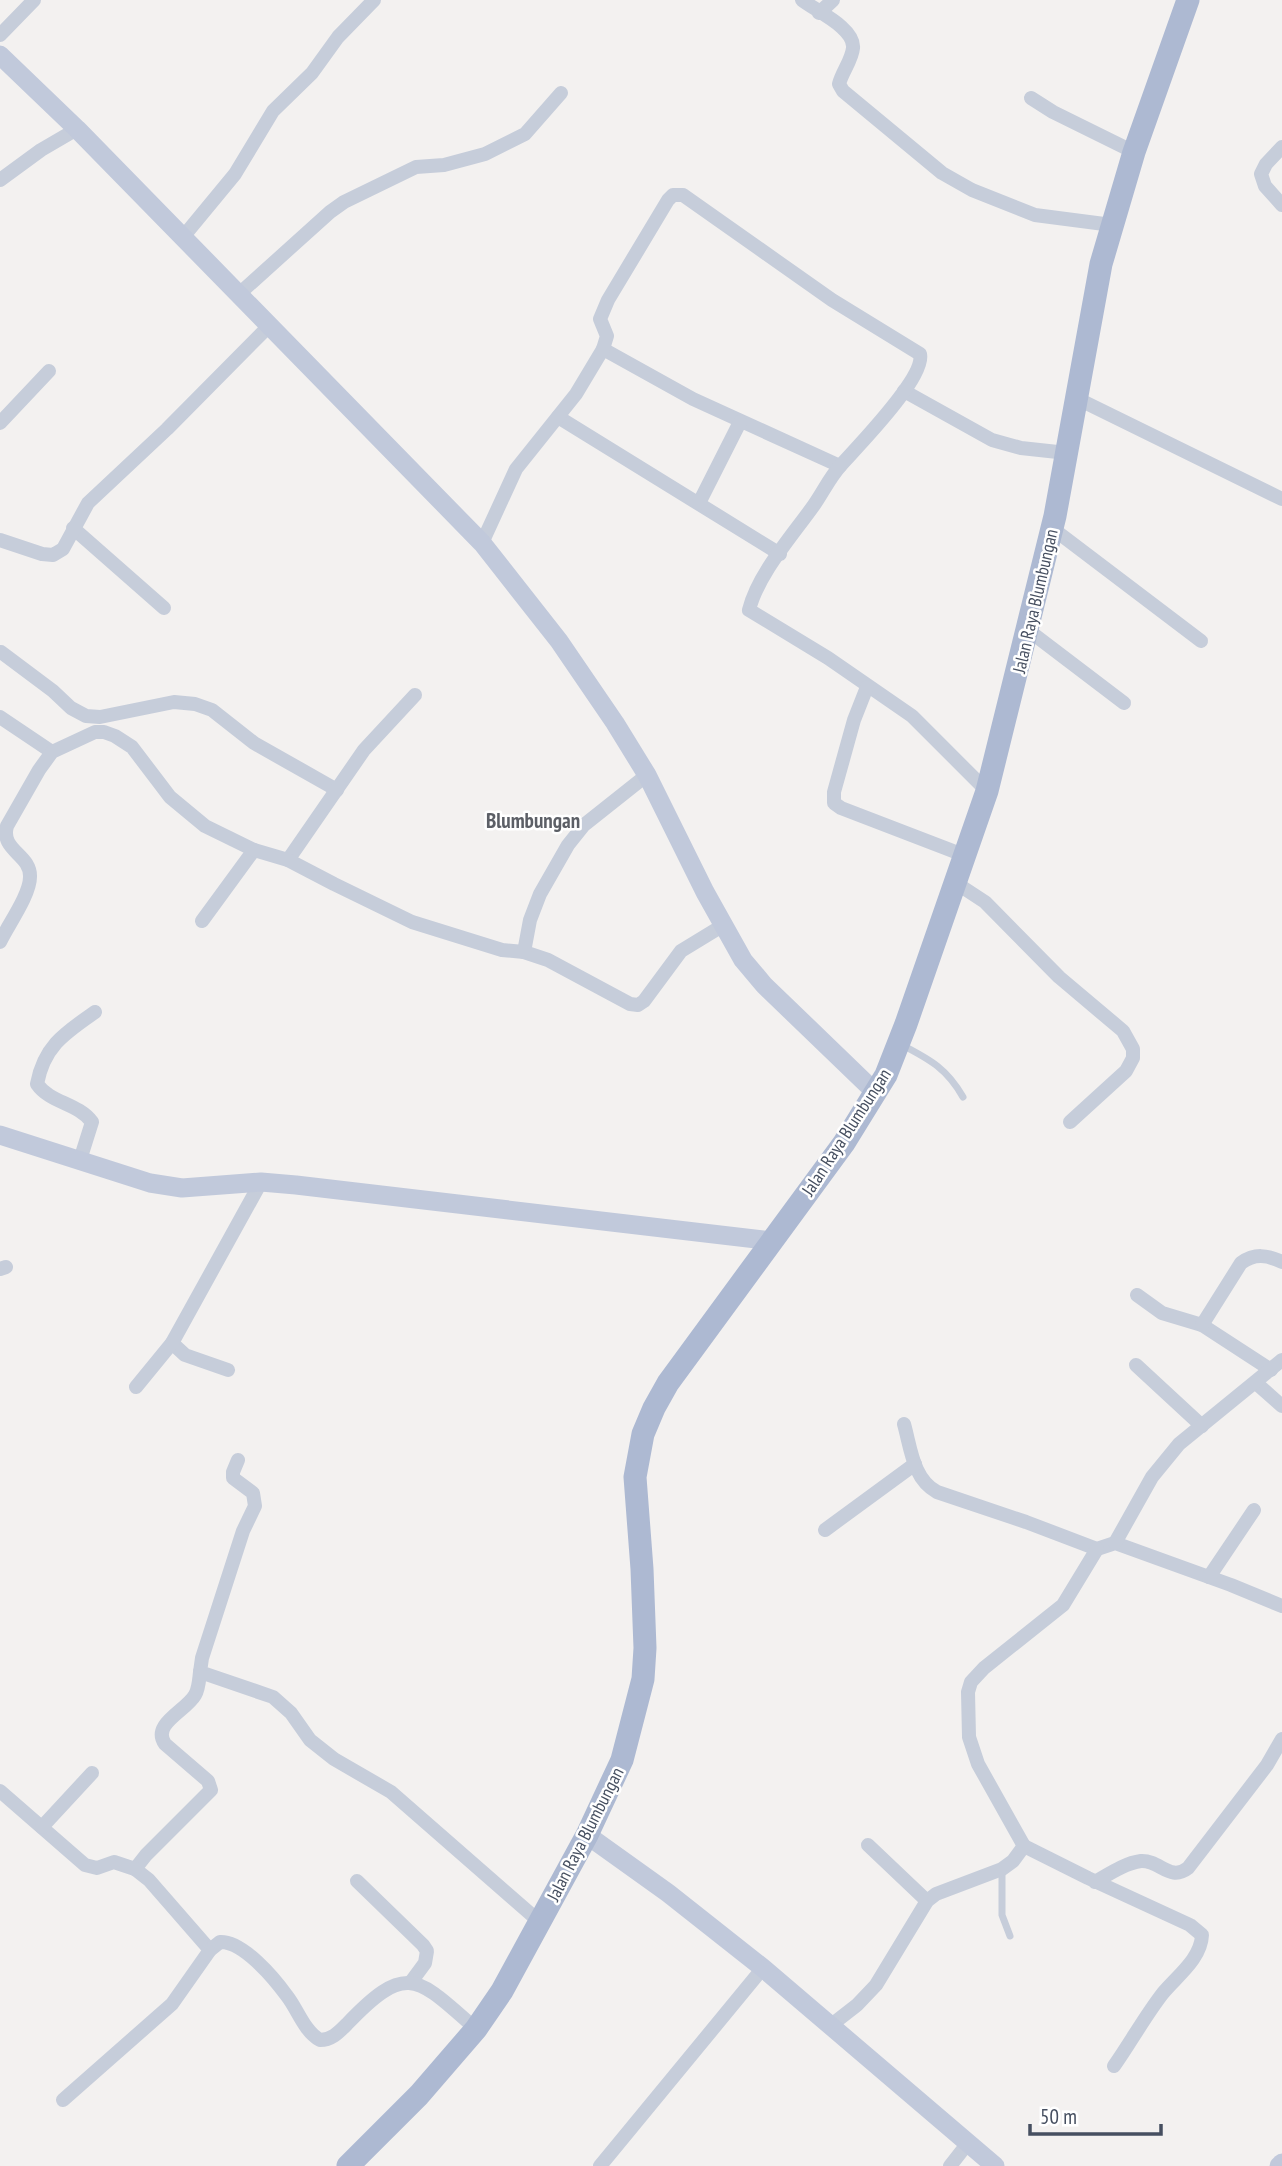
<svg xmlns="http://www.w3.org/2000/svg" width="1282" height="2166" font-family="'PT Sans Narrow',sans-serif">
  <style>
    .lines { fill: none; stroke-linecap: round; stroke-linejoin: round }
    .lane { stroke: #c6cdda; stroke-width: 7 }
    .street { stroke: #c6cdda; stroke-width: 14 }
    .secondary { stroke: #c1c9db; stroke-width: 19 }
    .primary { stroke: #adb9d2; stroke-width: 23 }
    .labels { text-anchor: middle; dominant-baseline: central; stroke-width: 5; stroke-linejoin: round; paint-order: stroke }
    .street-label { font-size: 18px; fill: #464f60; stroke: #fff }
    .quarter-label { font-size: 21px; font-weight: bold; fill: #5c5f66; stroke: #fff }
  </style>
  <rect width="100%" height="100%" fill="#f3f1f0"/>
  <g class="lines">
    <g class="lane">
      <path d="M902,1045C931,1060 947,1069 963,1097"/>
      <path d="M1002,1869V1915L1010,1936"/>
    </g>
    <g class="street">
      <path d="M802,0C816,11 855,28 853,48C852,60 842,72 839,84L843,91L942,173L972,190L1035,215L1112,225"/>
      <path d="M819,13L833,0"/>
      <path d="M0,35L34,0"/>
      <path d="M1031,98L1053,112L1134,152"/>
      <path d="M1282,147L1266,164L1261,174L1265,186L1282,205"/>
      <path d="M0,180L41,150L77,129"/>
      <path d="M183,237L235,174L273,111L312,73L338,37L374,0"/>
      <path d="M239,294L330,212L344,202L416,167L444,165L485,154L525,134L561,93"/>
      <path d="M603,349L693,399L840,466"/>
      <path d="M904,391L992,440L1021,448L1067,453"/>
      <path d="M1076,398L1282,499"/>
      <path d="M558,417L780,554"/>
      <path d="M0,423L49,371"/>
      <path d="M699,503L740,422"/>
      <path d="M73,528L164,608"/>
      <path d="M1052,528L1201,641"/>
      <path d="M0,540L42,554L53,555L63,549L88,503L167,429L270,325"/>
      <path d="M482,543L516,469L576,394L603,349L607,336L600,319L608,300L668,200L673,195H683L832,300L920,354C926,377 857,447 841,465C830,477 823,492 814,505C792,536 758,574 749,610L828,658L912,716L987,791"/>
      <path d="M1028,630L1124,703"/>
      <path d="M1,652L53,691L71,708L86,716L100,717L174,702L195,704L212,710L254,743L337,790"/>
      <path d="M867,687L854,720L834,792V803L841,808L966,856"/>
      <path d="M0,717L52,752"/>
      <path d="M288,860L364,750L415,695"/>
      <path d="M956,883L985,902L1059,977L1123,1031L1133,1049V1058L1126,1071L1070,1122"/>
      <path d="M202,921L254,850"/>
      <path d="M0,942C8,925 30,895 30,877C31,854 0,851 7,826L39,770L52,752L95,732H104L115,736L132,747L170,797L205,826L254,850L288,860L334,884L412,922L502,950L524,952L548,960L630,1004L638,1005L644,1001L681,951L722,926"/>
      <path d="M524,952L530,920L540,894L568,845L584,825L647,775"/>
      <path d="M80,1160L92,1122C78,1103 50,1103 37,1084C44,1046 65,1033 95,1012"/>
      <path d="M0,1269L6,1267"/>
      <path d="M1137,1295L1162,1313L1202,1325L1271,1370"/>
      <path d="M1202,1325L1241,1263C1255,1253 1267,1255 1282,1262"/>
      <path d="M172,1343L185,1355L228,1370"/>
      <path d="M1136,1365L1202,1426"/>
      <path d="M1256,1383L1282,1406"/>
      <path d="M136,1387L172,1343L261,1182"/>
      <path d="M904,1424C911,1449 913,1479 937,1492L1026,1522L1097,1549L1115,1543L1231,1585L1282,1606"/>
      <path d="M238,1460L233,1472V1478L253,1493L255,1506L243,1531L202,1658L200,1672L273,1697L291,1713L310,1740L334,1759L391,1792L541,1923"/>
      <path d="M825,1530L915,1464"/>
      <path d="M1115,1543L1152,1477L1179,1444L1282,1360"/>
      <path d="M1209,1577L1254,1510"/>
      <path d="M200,1672C199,1680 199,1688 195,1695C186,1711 151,1724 165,1744L208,1781L211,1790L146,1855L135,1869L149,1880L210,1950"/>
      <path d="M0,1791L85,1865L97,1868L114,1862L135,1869"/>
      <path d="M42,1827L92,1773"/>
      <path d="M868,1845L927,1901"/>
      <path d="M1024,1846L1088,1878L1190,1925L1202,1935C1201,1959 1177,1976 1163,1993C1145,2016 1131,2042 1114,2066"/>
      <path d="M357,1881L423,1945L427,1951L425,1963L411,1982"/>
      <path d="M1095,1882C1109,1874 1125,1863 1141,1861C1160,1860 1170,1882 1188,1868L1267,1765L1282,1739"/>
      <path d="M830,2026L857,2005L876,1985L927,1901L936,1894L1002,1869L1013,1861L1024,1846L978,1764L969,1737L968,1692L971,1682L984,1668L1063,1605L1097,1549"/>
      <path d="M63,2100L172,2004L210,1950L220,1942C243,1941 274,1978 287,1996C298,2010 304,2031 320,2040C332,2040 339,2032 347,2024C407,1961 417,1977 476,2029"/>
      <path d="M600,2166L763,1968"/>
      <path d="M950,2166L968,2143"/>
    </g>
    <g class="secondary">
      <path d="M0,55L77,129L482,543L559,641L615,723L647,775L705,892L743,960L764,985L876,1093"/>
      <path d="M0,1135L150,1183L182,1188L261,1182L296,1185L772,1241"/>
      <path d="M587,1835L668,1893L763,1968L995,2166"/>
      <path d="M1279,2166L1282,2163"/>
    </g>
    <path class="primary" d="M348,2166L419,2095L476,2029L502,1991L587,1835L622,1760L643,1679L645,1648L642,1569L635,1477L643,1434L654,1408L668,1383L844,1143L886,1075L906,1024L987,791L1055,516L1101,264L1134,152L1188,0"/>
  </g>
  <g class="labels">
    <g class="street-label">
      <text transform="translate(1035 601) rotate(-77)">Jalan Raya Blumbungan</text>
      <text transform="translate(846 1132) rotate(-57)">Jalan Raya Blumbungan</text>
      <text transform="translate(585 1834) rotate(-63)">Jalan Raya Blumbungan</text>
    </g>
    <g class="quarter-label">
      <text x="533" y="820">Blumbungan</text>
    </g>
  </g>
  <path d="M1030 2124v10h131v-10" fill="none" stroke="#464f60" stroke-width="3.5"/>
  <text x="1040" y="2124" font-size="21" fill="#464f60" stroke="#ffffff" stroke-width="5" paint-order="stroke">50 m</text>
</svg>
